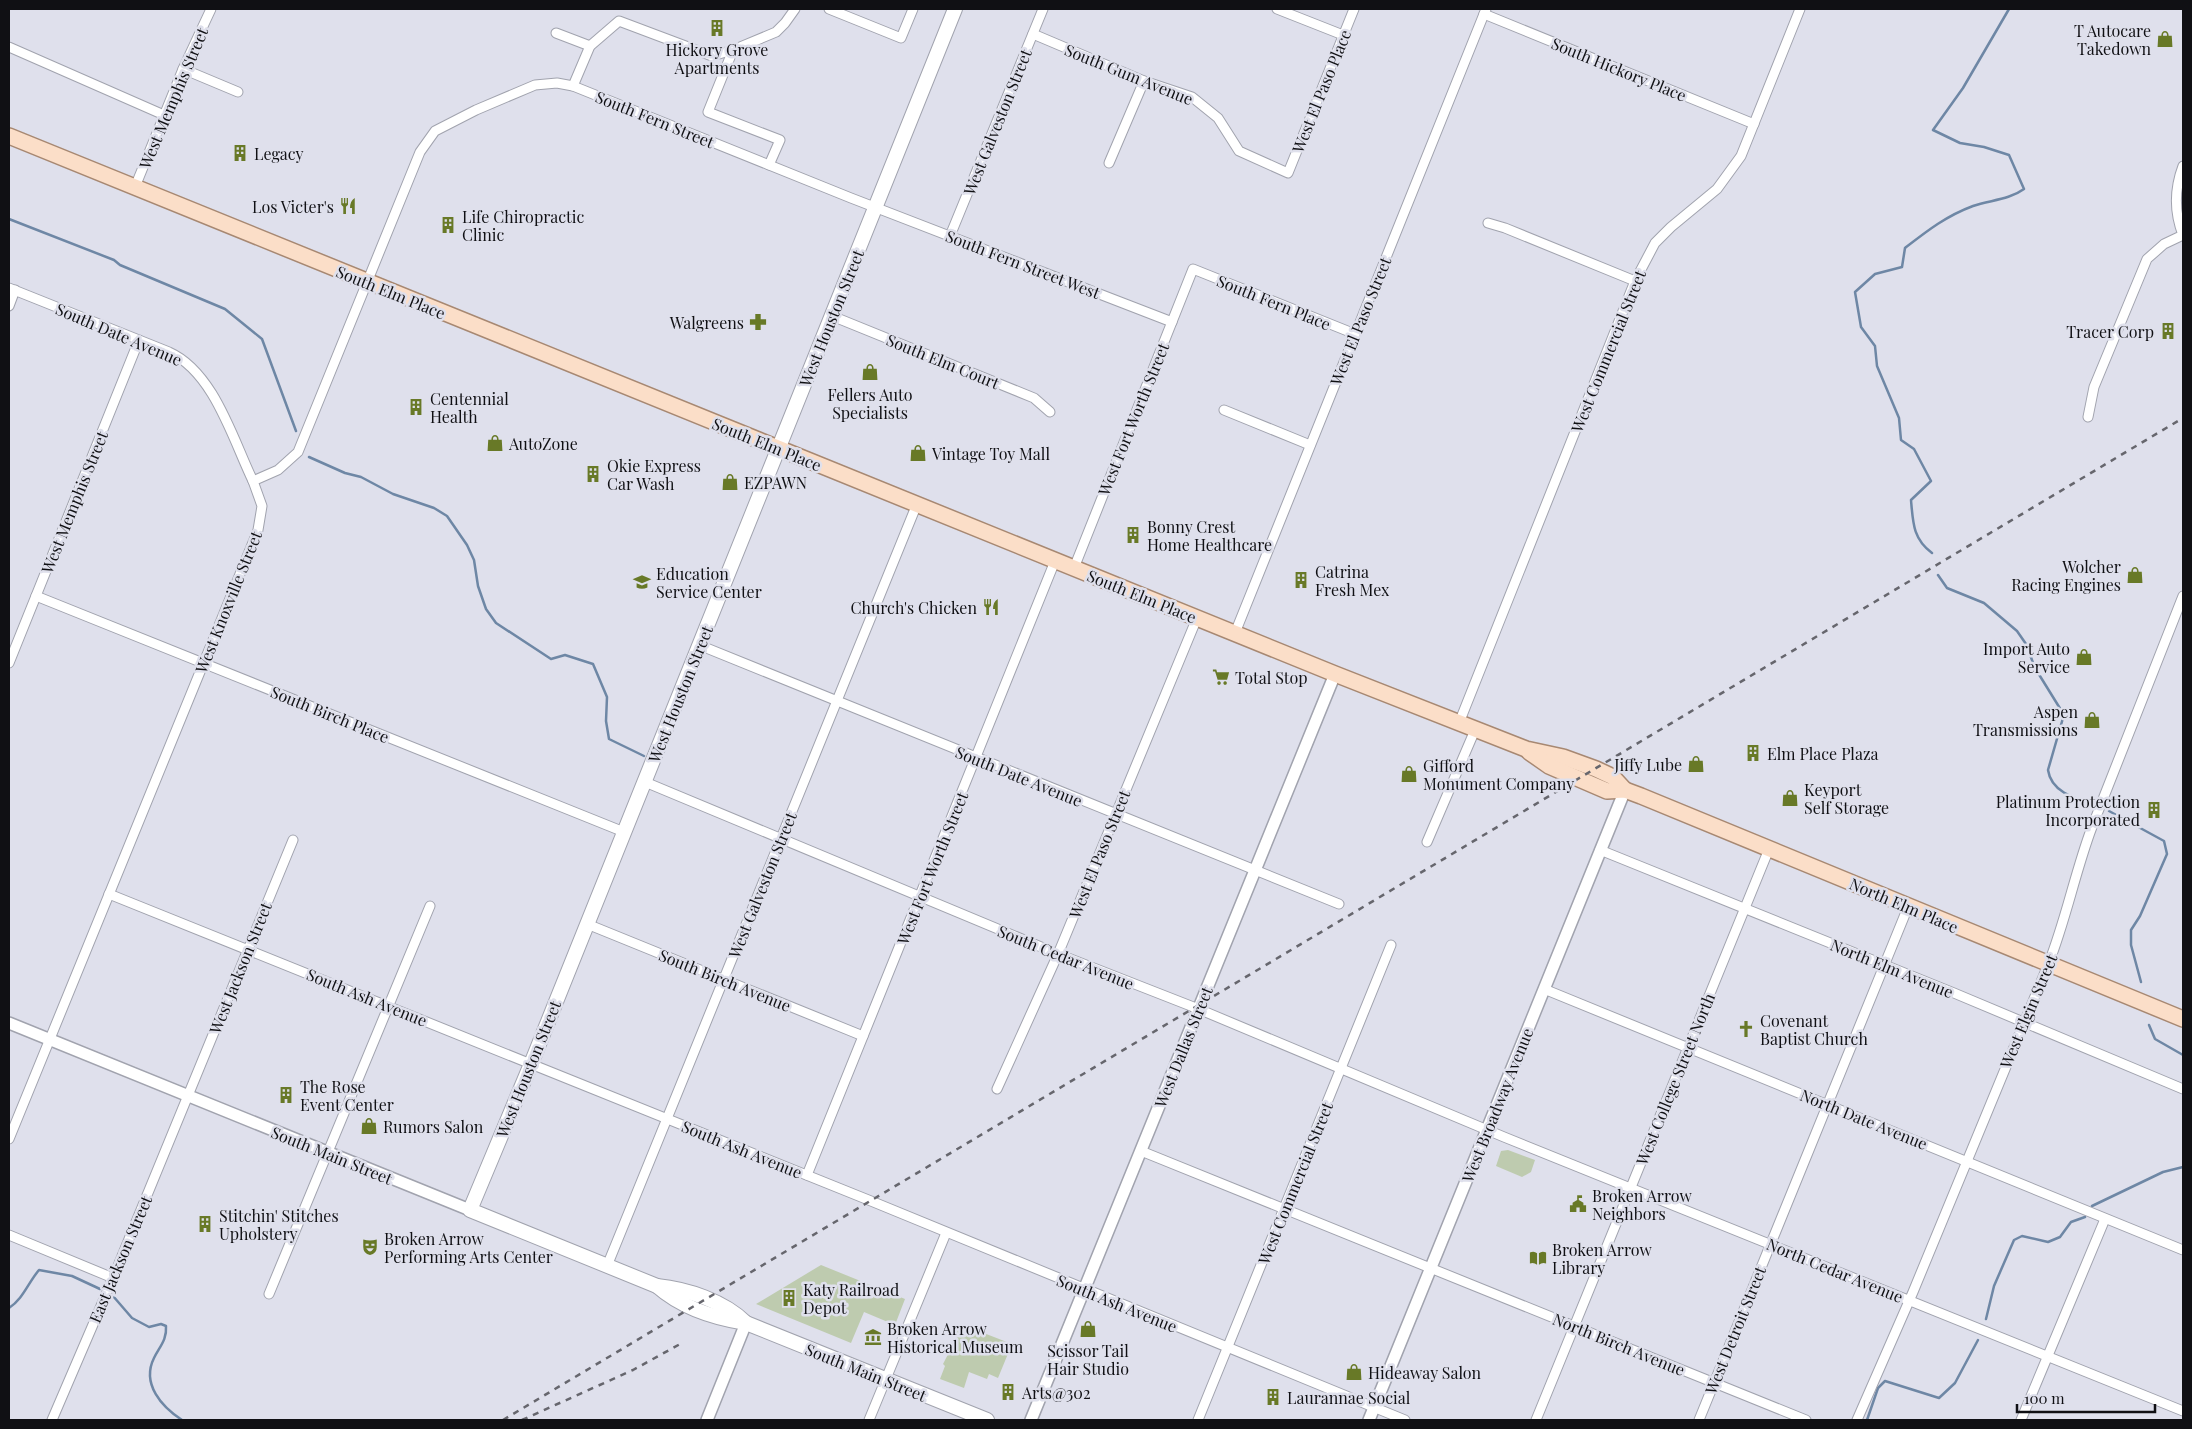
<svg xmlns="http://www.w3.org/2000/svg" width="2192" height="1429" font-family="'Playfair Display',serif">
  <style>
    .green { fill: #becbaf }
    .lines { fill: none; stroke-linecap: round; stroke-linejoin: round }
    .stream { stroke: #6e87a5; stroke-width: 2.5 }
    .minor-casing { stroke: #a1a3ae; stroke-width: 11 }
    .tertiary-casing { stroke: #a1a3ae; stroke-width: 14 }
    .secondary-casing { stroke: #a1a3ae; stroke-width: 16 }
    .primary-casing { stroke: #a78872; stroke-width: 18 }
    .minor { stroke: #fff; stroke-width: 9 }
    .tertiary { stroke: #fff; stroke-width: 11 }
    .secondary { stroke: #fff; stroke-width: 14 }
    .primary { stroke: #fbdec8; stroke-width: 15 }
    .rail { stroke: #66666d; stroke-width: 2.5; stroke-dasharray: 6 6; stroke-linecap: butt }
    .labels { text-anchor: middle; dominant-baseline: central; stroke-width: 5; stroke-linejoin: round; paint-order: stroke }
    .poi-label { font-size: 16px; fill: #101014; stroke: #dfe0ec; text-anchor: start }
    .street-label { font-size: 16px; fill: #101014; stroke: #dfe0ec }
  </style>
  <rect width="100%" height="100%" fill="#dfe0ec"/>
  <g class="green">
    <path d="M1508,1150L1535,1160L1531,1172L1522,1177L1496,1166L1501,1151Z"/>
    <path d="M821,1265L905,1299L895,1325L864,1312L851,1343L756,1304Z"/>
    <path d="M963,1325L1012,1344L998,1378L989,1374L987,1379L969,1372L964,1388L940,1379L945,1366L943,1364L957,1337L954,1336L957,1330H961Z"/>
  </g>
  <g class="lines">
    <g class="stream">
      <path d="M9,219L114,260L120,265L225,309L262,339L296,431"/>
      <path d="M309,457L345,473L361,477L393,494L434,508L447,516L467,545L474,560L478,586L486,609L496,623L551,659L565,655L593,664L607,697L606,721L609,739L644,756"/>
      <path d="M1932,553C1913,539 1913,523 1911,500L1931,481L1914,449L1901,440L1899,418L1877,366L1875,346L1861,327L1855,292L1875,274L1902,267L1905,248C1927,231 1946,216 1973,206C1990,200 2009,200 2024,189L2009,155L1984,147L1960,143L1933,130L1963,88L2009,9"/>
      <path d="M1938,575L1947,588L1984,603L2017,631L2026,644L2035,668L2061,710L2063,718L2048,770C2051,791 2073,798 2091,803"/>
      <path d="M2109,811L2164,841L2167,854L2140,916L2131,930V945L2141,982"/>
      <path d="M2149,1025L2155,1039L2183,1055"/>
      <path d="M2092,1206L2163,1172L2183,1167"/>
      <path d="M113,1296L132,1318L149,1327L161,1324L166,1326C167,1340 160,1346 154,1358C141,1384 162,1407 182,1420"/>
      <path d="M9,1308C23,1299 28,1283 39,1270L72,1276L100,1289"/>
      <path d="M1986,1319L1994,1286L2014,1240L2022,1236L2048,1242L2060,1237L2071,1222L2085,1217"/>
      <path d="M1867,1420L1878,1388L1885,1381L1939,1398L1955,1383L1978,1340"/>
    </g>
    <g class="minor-casing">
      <g id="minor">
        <path d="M829,9L901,38L913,9"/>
        <path d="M1277,9L1343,35"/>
        <path d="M1484,14L1754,124"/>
        <path d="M556,33L590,46"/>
        <path d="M1033,34L1144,81L1192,97L1218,118L1239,151L1288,173L1354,9"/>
        <path d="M9,47L164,115"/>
        <path d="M733,50L708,112L780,140L769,165"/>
        <path d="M183,69L238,92"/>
        <path d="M573,86L590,46L619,21L712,56L733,50L776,32L785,23L795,9"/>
        <path d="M1109,163L1144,81"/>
        <path d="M135,187L183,69L211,9"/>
        <path d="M1488,223L1505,228L1635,281"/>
        <path d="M950,236L1043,9"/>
        <path d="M9,288L169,352C214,372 233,440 253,481"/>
        <path d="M9,306L15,290"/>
        <path d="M832,316L1034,398L1050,412"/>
        <path d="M1224,410L1310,445"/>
        <path d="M2088,417L2094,387L2147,259L2164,244L2183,235C2174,212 2174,190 2183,166"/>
        <path d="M1074,568L1193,269L1355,334"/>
        <path d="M36,596L624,832"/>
        <path d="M1235,633L1486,9"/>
        <path d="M699,645L1339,904"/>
        <path d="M9,663L139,340"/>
        <path d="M1459,723L1635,281L1655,243L1671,227L1717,189L1741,156L1800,9"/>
        <path d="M645,782L1058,954L1196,1008L1504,1137L2183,1411"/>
        <path d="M1427,842L1475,730"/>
        <path d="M1600,850L1954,993L2183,1089"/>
        <path d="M109,894L871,1201L1405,1420"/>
        <path d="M587,924L863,1036"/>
        <path d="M1544,989L2183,1250"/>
        <path d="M997,1089L1058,954L1197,618"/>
        <path d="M9,1139L258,530L262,506L253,481L278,470L298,452L420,152L435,131L476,110L535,85L557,83L573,86L851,198L1172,322"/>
        <path d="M1141,1151L1806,1420"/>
        <path d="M807,1175L1055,561"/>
        <path d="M9,1235L113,1278"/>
        <path d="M607,1266L917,504"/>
        <path d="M269,1294L430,906"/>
        <path d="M52,1420L113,1278L293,840"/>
        <path d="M869,1420L946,1233"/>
        <path d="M1198,1420L1391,945"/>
        <path d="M1536,1420L1769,849"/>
        <path d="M1699,1420L1908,907"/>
        <path d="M1857,1420L1913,1292L2048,965C2066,920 2075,872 2092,827L2183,596"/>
        <path d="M2021,1420L2105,1219"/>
      </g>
    </g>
    <g class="tertiary-casing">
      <g id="tertiary">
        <path d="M9,1023L470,1210"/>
        <path d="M707,1420L746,1323"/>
        <path d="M1031,1420L1335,674"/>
        <path d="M1369,1420L1625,790"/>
      </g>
    </g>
    <g class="secondary-casing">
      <g id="secondary">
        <path d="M657,1286C682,1308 713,1318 746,1323L987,1420"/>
        <path d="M746,1323C724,1301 687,1289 657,1286L470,1210L531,1064L955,9"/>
      </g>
    </g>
    <g class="primary-casing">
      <g id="primary">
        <path d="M9,136L1335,674L1526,749L1563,757L1596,769L1613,777L1625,790"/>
        <path d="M1529,752L1549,766L1607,791L1625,790L1641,796L2183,1019"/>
      </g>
    </g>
    <use href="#minor" class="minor"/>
    <use href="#tertiary" class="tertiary"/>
    <use href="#secondary" class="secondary"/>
    <use href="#primary" class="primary"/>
    <g class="rail">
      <path d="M503,1420L2183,418"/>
      <path d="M522,1420L633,1370L682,1343"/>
    </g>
  </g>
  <defs>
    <g id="building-bare" transform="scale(1.35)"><path d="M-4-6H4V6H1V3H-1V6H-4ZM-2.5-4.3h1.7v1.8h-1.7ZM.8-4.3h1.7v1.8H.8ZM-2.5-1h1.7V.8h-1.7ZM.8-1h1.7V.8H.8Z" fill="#687927" stroke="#dfe0ec" stroke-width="2.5" paint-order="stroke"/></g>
    <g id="shop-bare" transform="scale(1.35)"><path d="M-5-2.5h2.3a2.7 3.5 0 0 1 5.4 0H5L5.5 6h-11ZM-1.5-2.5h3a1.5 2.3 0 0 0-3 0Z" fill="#687927" stroke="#dfe0ec" stroke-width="2.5" paint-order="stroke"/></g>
    <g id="restaurant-bare" transform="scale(1.35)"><path d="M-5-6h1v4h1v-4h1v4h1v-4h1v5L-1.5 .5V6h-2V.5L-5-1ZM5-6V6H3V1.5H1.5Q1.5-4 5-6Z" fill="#687927" stroke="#dfe0ec" stroke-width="2.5" paint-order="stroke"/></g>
    <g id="pharmacy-bare" transform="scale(1.35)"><path d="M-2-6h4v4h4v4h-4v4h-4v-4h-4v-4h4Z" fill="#687927" stroke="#dfe0ec" stroke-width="2.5" paint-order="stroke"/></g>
    <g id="school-bare" transform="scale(1.35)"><path d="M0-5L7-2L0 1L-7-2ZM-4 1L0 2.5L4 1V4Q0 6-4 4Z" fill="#687927" stroke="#dfe0ec" stroke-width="2.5" paint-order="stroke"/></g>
    <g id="supermarket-bare" transform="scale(1.35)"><path d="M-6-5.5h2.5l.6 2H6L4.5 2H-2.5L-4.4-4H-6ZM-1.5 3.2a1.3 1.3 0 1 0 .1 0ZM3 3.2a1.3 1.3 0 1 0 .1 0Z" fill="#687927" stroke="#dfe0ec" stroke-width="2.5" paint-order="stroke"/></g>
    <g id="church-bare" transform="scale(1.35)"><path d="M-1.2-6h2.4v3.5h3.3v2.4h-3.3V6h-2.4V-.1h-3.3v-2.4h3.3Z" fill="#687927" stroke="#dfe0ec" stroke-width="2.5" paint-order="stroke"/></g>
    <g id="civic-bare" transform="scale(1.35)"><path d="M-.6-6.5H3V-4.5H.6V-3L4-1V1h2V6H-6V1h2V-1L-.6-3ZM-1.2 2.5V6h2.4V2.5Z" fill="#687927" stroke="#dfe0ec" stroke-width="2.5" paint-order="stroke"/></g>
    <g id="theatre-bare" transform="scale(1.35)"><path d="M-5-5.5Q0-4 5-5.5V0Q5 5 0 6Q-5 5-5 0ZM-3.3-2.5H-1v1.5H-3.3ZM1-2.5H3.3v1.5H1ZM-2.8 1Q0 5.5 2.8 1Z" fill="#687927" stroke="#dfe0ec" stroke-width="2.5" paint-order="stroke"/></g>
    <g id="library-bare" transform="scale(1.35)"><path d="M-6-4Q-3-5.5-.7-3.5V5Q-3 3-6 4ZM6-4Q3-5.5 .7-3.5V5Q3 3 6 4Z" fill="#687927" stroke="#dfe0ec" stroke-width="2.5" paint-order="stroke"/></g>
    <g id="museum-bare" transform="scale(1.35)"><path d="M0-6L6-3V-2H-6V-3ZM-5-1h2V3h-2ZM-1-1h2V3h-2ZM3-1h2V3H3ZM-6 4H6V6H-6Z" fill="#687927" stroke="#dfe0ec" stroke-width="2.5" paint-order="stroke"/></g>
  </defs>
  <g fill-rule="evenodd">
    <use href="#building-bare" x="717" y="28"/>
    <use href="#shop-bare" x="2165" y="39"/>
    <use href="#building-bare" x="240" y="153"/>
    <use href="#restaurant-bare" x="348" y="206"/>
    <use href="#building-bare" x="448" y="225"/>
    <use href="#pharmacy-bare" x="758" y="322"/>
    <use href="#building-bare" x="2168" y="331"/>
    <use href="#shop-bare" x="870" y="372"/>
    <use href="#building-bare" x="416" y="407"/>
    <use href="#shop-bare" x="495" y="443"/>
    <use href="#shop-bare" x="918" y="453"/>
    <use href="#building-bare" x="593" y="474"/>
    <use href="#shop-bare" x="730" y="482"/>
    <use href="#building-bare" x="1133" y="535"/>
    <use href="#shop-bare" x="2135" y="575"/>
    <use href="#building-bare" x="1301" y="580"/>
    <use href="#school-bare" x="642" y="582"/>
    <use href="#restaurant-bare" x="991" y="607"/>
    <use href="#shop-bare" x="2084" y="657"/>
    <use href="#supermarket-bare" x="1221" y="677"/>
    <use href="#shop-bare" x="2092" y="720"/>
    <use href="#building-bare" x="1753" y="753"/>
    <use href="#shop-bare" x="1696" y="764"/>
    <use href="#shop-bare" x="1409" y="774"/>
    <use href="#shop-bare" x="1790" y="798"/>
    <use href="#building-bare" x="2154" y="810"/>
    <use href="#church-bare" x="1746" y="1029"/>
    <use href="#building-bare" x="286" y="1095"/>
    <use href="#shop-bare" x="369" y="1126"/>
    <use href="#civic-bare" x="1578" y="1204"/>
    <use href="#building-bare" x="205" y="1224"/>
    <use href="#theatre-bare" x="370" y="1247"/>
    <use href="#library-bare" x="1538" y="1258"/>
    <use href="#building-bare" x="789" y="1298"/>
    <use href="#shop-bare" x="1088" y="1329"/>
    <use href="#museum-bare" x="873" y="1337"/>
    <use href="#shop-bare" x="1354" y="1372"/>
    <use href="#building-bare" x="1008" y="1392"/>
    <use href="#building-bare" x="1273" y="1397"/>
  </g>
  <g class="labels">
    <g class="poi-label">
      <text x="2151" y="30" text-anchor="end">T Autocare<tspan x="2151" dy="18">Takedown</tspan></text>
      <text x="717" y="49" text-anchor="middle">Hickory Grove<tspan x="717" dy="18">Apartments</tspan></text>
      <text x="254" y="153">Legacy</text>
      <text x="334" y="206" text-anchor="end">Los Victer's</text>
      <text x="462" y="216">Life Chiropractic<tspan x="462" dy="18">Clinic</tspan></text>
      <text x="744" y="322" text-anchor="end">Walgreens</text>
      <text x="2154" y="331" text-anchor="end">Tracer Corp</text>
      <text x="870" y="394" text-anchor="middle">Fellers Auto<tspan x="870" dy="18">Specialists</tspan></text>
      <text x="430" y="398">Centennial<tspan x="430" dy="18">Health</tspan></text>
      <text x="509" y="443">AutoZone</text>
      <text x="932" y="453">Vintage Toy Mall</text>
      <text x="607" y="465">Okie Express<tspan x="607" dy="18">Car Wash</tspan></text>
      <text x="744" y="482">EZPAWN</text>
      <text x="1147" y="526">Bonny Crest<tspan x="1147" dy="18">Home Healthcare</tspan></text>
      <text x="2121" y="566" text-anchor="end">Wolcher<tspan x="2121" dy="18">Racing Engines</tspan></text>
      <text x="1315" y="571">Catrina<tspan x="1315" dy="18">Fresh Mex</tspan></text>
      <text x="656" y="573">Education<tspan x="656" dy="18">Service Center</tspan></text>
      <text x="977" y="607" text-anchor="end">Church's Chicken</text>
      <text x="2070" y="648" text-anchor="end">Import Auto<tspan x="2070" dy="18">Service</tspan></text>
      <text x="1235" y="677">Total Stop</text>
      <text x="2078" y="711" text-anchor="end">Aspen<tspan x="2078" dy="18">Transmissions</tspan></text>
      <text x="1767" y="753">Elm Place Plaza</text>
      <text x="1682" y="764" text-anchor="end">Jiffy Lube</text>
      <text x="1423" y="765">Gifford<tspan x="1423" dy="18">Monument Company</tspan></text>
      <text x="1804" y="789">Keyport<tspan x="1804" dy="18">Self Storage</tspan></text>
      <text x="2140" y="801" text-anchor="end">Platinum Protection<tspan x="2140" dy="18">Incorporated</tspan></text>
      <text x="1760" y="1020">Covenant<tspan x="1760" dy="18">Baptist Church</tspan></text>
      <text x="300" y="1086">The Rose<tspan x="300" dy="18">Event Center</tspan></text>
      <text x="383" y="1126">Rumors Salon</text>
      <text x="1592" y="1195">Broken Arrow<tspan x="1592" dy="18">Neighbors</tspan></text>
      <text x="219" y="1215">Stitchin' Stitches<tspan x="219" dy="18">Upholstery</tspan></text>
      <text x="384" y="1238">Broken Arrow<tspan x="384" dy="18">Performing Arts Center</tspan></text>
      <text x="1552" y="1249">Broken Arrow<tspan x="1552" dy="18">Library</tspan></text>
      <text x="803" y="1289">Katy Railroad<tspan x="803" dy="18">Depot</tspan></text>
      <text x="887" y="1328">Broken Arrow<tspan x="887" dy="18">Historical Museum</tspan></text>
      <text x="1088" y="1350" text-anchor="middle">Scissor Tail<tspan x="1088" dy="18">Hair Studio</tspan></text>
      <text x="1368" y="1372">Hideaway Salon</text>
      <text x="1022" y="1392">Arts@302</text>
      <text x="1287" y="1397">Laurannae Social</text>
    </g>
    <g class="street-label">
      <text transform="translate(1619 69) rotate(22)">South Hickory Place</text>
      <text transform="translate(1129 74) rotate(22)">South Gum Avenue</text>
      <text transform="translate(1321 91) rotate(-68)">West El Paso Place</text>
      <text transform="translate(173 98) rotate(-67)">West Memphis Street</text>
      <text transform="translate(655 119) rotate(22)">South Fern Street</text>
      <text transform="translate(997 122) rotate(-68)">West Galveston Street</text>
      <text transform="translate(1023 264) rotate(21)">South Fern Street West</text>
      <text transform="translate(391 292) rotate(22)">South Elm Place</text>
      <text transform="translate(1274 302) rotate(22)">South Fern Place</text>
      <text transform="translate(831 318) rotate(-68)">West Houston Street</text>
      <text transform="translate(1360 321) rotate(-68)">West El Paso Street</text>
      <text transform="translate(119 334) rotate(23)">South Date Avenue</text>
      <text transform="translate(1608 351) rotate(-68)">West Commercial Street</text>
      <text transform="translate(943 361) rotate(22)">South Elm Court</text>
      <text transform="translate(1133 419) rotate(-68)">West Fort Worth Street</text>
      <text transform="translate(767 444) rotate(22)">South Elm Place</text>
      <text transform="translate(74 502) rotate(-68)">West Memphis Street</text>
      <text transform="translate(1142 596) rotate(22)">South Elm Place</text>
      <text transform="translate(228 602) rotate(-68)">West Knoxville Street</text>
      <text transform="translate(680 694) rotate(-68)">West Houston Street</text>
      <text transform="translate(330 714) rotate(22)">South Birch Place</text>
      <text transform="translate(1019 776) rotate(22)">South Date Avenue</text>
      <text transform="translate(1099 854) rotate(-68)">West El Paso Street</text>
      <text transform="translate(932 868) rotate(-68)">West Fort Worth Street</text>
      <text transform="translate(762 885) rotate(-68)">West Galveston Street</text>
      <text transform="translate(1904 905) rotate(23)">North Elm Place</text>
      <text transform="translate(1066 957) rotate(22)">South Cedar Avenue</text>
      <text transform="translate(240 968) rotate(-68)">West Jackson Street</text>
      <text transform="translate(1892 968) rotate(22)">North Elm Avenue</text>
      <text transform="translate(725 980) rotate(22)">South Birch Avenue</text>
      <text transform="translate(367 997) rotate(22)">South Ash Avenue</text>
      <text transform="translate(2028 1011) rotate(-67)">West Elgin Street</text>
      <text transform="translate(1183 1047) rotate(-68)">West Dallas Street</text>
      <text transform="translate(528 1069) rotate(-68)">West Houston Street</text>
      <text transform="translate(1675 1079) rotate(-68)">West College Street North</text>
      <text transform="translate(1497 1105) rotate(-68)">West Broadway Avenue</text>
      <text transform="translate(1864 1119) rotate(22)">North Date Avenue</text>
      <text transform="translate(742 1149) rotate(22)">South Ash Avenue</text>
      <text transform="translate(332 1155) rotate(22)">South Main Street</text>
      <text transform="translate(1295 1183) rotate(-68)">West Commercial Street</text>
      <text transform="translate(120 1259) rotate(-67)">East Jackson Street</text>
      <text transform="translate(1835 1270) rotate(22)">North Cedar Avenue</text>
      <text transform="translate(1117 1303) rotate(22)">South Ash Avenue</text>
      <text transform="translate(1735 1330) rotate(-68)">West Detroit Street</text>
      <text transform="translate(1619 1344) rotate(22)">North Birch Avenue</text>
      <text transform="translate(866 1372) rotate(22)">South Main Street</text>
    </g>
  </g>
  <rect width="2192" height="1429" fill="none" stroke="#101014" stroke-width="20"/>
  <path d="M2017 1404v8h138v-8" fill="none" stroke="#101014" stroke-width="2.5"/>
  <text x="2024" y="1404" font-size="15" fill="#101014" stroke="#dfe0ec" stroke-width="4" paint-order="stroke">100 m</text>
</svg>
